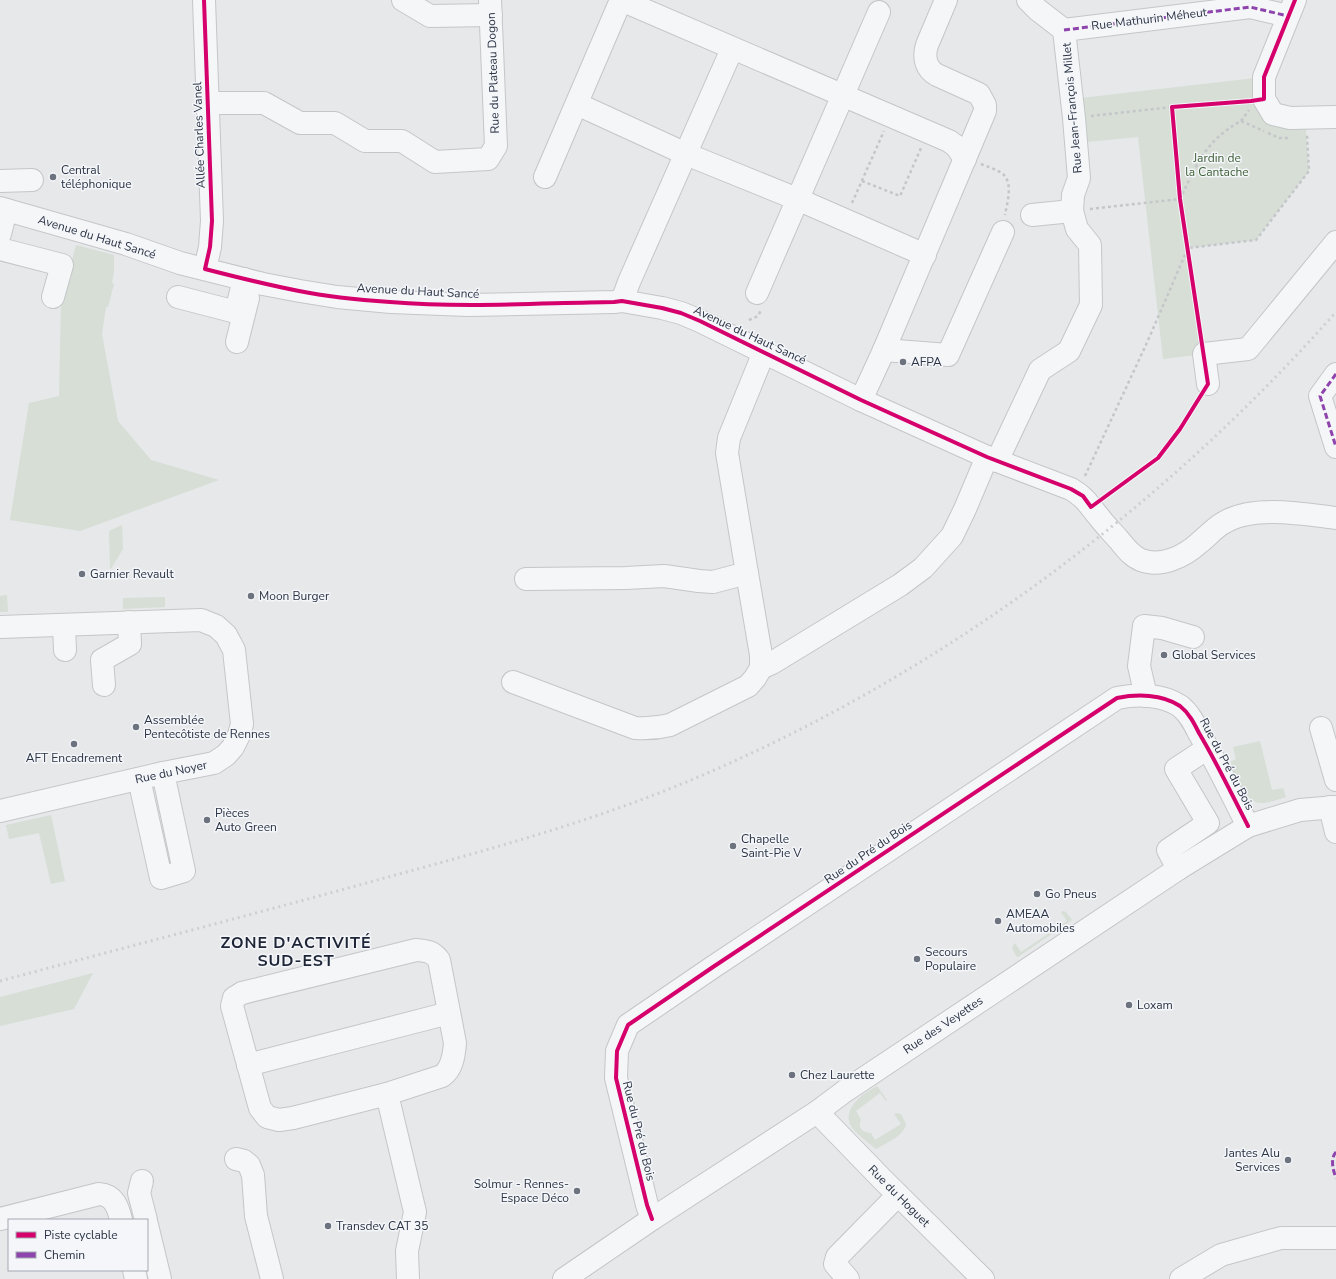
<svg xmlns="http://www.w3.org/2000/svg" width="1336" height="1279" font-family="'Nunito Sans',sans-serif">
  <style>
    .green { fill: #d6ded6 }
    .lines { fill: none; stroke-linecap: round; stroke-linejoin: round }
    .minor-casing { stroke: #c4c6c8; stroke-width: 24 }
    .path { stroke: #c5c6ca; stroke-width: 2.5; stroke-dasharray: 3 3; stroke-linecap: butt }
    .minor { stroke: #f5f6f7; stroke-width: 22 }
    .rail { stroke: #cecfd2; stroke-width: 3; stroke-dasharray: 2 4; stroke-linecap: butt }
    .quiet { stroke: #8e44ad; stroke-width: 3; stroke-dasharray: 6 3; stroke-linecap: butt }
    .cycleway-casing { stroke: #f4f6f9; stroke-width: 6 }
    .cycleway { stroke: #d6006c; stroke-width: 4 }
    .poi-dot { fill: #6c737f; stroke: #f4f6f9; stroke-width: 1.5 }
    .labels { text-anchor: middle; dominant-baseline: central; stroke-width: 3; stroke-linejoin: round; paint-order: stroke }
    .street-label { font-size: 12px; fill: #2b3445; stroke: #f4f6f9 }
    .park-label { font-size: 12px; fill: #3f6138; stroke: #f4f6f9 }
    .poi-label { font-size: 12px; fill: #2b3445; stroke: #f4f6f9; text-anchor: start }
    .district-label { font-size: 16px; font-weight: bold; letter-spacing: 1px; fill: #1d2536; stroke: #f4f6f9 }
  </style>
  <rect width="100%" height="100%" fill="#e6e8ea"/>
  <g class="green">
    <path d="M1264,77V99L1305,118L1309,171L1256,240L1188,248L1204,354L1163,359L1138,137L1076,143L1072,99Z"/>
    <path d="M76,245L114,255V271L112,283L114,284L108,307H106L102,334L118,421L151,460L219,480L80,531L10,520L29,403L59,396L61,303Z"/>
    <path d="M122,525L123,549L110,570L109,531Z"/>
    <path d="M7,595L8,612H0V596Z"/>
    <path d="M165,597V607L123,609V598Z"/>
    <path d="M1260,741L1272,790L1283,788L1286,797C1279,799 1271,802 1264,803C1244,805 1237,777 1230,762L1236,759L1233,747Z"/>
    <path d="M51,815L65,881L51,884L39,833L9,839L6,825Z"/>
    <path d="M1063,911L1066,912L1072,920L1018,957L1016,956L1012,948L1015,943L1021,952L1067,921L1061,912Z"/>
    <path d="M93,973L74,1009L0,1026V997Z"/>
    <path d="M877,1086L887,1100L886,1101L880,1093L856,1111L861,1120C857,1128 863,1133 871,1133L875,1140L901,1124L894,1114L896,1113L901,1114L906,1124C904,1136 886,1143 876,1149C870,1144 864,1140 859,1135C835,1115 858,1096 877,1086Z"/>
  </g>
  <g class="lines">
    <g class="minor-casing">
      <g id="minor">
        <path d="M204,0L212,221L210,247L205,269"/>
        <path d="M403,0L430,16L491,15"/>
        <path d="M621,0L949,141L956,146L965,159"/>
        <path d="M1295,0L1264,77V99L1273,114L1290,118L1336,117"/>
        <path d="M1064,30L1250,7L1288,16"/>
        <path d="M208,103H264L300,123H335L365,141H402L435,162L488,159L496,146L490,0"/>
        <path d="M577,104L686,154L797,199L925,255"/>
        <path d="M545,177L621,0"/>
        <path d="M0,181L32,180"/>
        <path d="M0,208L126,244L180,263L263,284L300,291L337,297L391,302L442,304L468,305L614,302L622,301L662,308L681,313L700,321L861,400L987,457L1071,489C1086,498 1088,504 1099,517C1105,525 1112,532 1119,540C1125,547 1131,556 1141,560C1161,568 1185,556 1199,543C1208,536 1215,527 1225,522C1254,505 1304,514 1336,518"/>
        <path d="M1032,215L1072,211"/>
        <path d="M0,234L6,210"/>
        <path d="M0,249L62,265L53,297"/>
        <path d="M757,293L879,12"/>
        <path d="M178,297L236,312L244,279"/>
        <path d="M622,301L629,282L732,49"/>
        <path d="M237,342L248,298"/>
        <path d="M884,350L948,355L1003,232"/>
        <path d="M1336,374L1320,396L1336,447"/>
        <path d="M1208,384L1204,354L1248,349L1336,242"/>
        <path d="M861,400L884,350L985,111V105L979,94L937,75C926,69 923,58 927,45L946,0"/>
        <path d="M997,461L1040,370L1069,351L1091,305L1090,245L1077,229L1072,211L1073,195L1079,178L1074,118L1064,30L1038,10L1028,0"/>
        <path d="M747,573L761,655V668"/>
        <path d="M526,579L626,578L664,576L699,581L713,582L747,573L727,453L729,438L764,352"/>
        <path d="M64,625L65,650"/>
        <path d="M0,627L201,620L216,626L226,635L234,650L242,724L239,735L233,747L226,755L214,763L163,773L0,811"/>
        <path d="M513,682L635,728C648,729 658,728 670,725L748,686L755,678L761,668L772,663L900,585L923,568L952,536L965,509L987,457"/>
        <path d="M104,685L102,660L130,644L129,622"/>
        <path d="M1146,696L1139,666L1144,626L1162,628L1193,637"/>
        <path d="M1321,728L1336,780"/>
        <path d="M139,779L161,878L184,871L163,773"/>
        <path d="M1330,807L1336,832"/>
        <path d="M1178,869L1168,850L1208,823L1176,769L1208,748"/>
        <path d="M416,950C427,951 432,951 439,960L455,1043C454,1056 452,1069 442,1076L387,1094L293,1118L279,1120L267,1117L260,1108L232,1006L234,998L242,993Z"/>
        <path d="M248,1065L449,1013"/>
        <path d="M387,1094L415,1212L407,1251L408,1279"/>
        <path d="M817,1112L882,1179L983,1279"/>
        <path d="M236,1159L244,1161L249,1165L253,1175L256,1216L272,1279"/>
        <path d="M142,1181L139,1193L146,1220"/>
        <path d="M0,1219L99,1194C114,1195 118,1207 121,1220"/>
        <path d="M652,1219L647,1205L616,1078L617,1051L628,1025L713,967L1117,698C1137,694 1162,694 1180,706C1189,713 1194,723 1199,733C1217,763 1232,795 1248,826"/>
        <path d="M147,1225L160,1279"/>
        <path d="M134,1270L136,1279"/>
        <path d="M564,1279L652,1219L817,1112L845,1091L1178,869L1248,826L1300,810L1336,807"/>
        <path d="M848,1279L835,1264L837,1257L898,1195"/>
        <path d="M1181,1279L1221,1255L1281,1238H1336"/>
      </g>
    </g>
    <g class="path">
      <path d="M1091,116L1172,107"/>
      <path d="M1241,121L1249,110"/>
      <path d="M1268,133L1279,138H1290"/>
      <path d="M981,164C988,167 999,170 1004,175C1013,185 1007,203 1005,215"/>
      <path d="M862,181L900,196L921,148"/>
      <path d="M852,203L884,131"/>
      <path d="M1090,209L1180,199C1197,164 1206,140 1241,121L1264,131"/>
      <path d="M749,320L758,316L761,310"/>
      <path d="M1201,337L1180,199L1172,107L1248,101"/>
      <path d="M1085,476L1145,347L1188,248L1256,240L1309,171L1307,135"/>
      <path d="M1105,497L1158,458L1180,429L1199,399"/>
    </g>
    <use href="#minor" class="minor"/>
    <path class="rail" d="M0,981C123,948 247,916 370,882C476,853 582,825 684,783C934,679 1157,514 1336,312"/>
    <g class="quiet">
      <path d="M1064,30L1250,7L1288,16L1290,13"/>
      <path d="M1336,374L1320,396L1336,447"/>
      <path d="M1336,1152C1330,1159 1333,1170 1336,1178"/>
    </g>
    <g class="cycleway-casing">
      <g id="cycleway">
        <path d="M204,0L212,221L210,247L205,269C236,277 268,285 299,291C329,297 360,300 390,302C464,308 540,303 614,302L622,301L662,308L681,313L700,321L861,400L987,457L1071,489L1083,496L1091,507L1158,458L1180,429L1208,384L1180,199L1172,107L1251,101L1264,99V77L1295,0"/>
        <path d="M652,1219L647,1205L616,1078L617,1051L628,1025L713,967L1117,698C1137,694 1162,694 1180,706C1189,713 1194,723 1199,733C1217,763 1232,795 1248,826"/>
      </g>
    </g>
    <use href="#cycleway" class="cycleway"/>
  </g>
  <g class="poi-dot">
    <circle cx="53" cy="177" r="4"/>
    <circle cx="903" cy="362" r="4"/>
    <circle cx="82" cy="574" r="4"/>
    <circle cx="251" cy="596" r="4"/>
    <circle cx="1164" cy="655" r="4"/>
    <circle cx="136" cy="727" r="4"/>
    <circle cx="74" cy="744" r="4"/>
    <circle cx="207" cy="820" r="4"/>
    <circle cx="733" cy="846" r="4"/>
    <circle cx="1037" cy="894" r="4"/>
    <circle cx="998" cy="921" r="4"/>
    <circle cx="917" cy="959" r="4"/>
    <circle cx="1129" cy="1005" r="4"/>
    <circle cx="792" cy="1075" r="4"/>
    <circle cx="1288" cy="1160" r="4"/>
    <circle cx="577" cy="1191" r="4"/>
    <circle cx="328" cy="1226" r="4"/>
  </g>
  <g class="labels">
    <g class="street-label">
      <text transform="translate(1149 19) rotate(-7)">Rue Mathurin Méheut</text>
      <text transform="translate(493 73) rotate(-92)">Rue du Plateau Dogon</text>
      <text transform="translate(1072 108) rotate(-95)">Rue Jean-François Millet</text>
      <text transform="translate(199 135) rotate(-92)">Allée Charles Vanel</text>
      <text transform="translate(97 237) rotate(17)">Avenue du Haut Sancé</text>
      <text transform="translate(418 291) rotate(3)">Avenue du Haut Sancé</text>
      <text transform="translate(750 335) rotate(25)">Avenue du Haut Sancé</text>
      <text transform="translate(1227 764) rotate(62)">Rue du Pré du Bois</text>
      <text transform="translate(171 772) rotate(-12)">Rue du Noyer</text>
      <text transform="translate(868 852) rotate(-34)">Rue du Pré du Bois</text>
      <text transform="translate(943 1025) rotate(-34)">Rue des Veyettes</text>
      <text transform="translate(639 1131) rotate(76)">Rue du Pré du Bois</text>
      <text transform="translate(899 1196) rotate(45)">Rue du Hoguet</text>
    </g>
    <g class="park-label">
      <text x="1217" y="158">Jardin de<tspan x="1217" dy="14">la Cantache</tspan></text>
    </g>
    <g class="poi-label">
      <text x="61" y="170">Central<tspan x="61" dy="14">téléphonique</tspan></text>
      <text x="911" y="362">AFPA</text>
      <text x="90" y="574">Garnier Revault</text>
      <text x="259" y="596">Moon Burger</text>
      <text x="1172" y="655">Global Services</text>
      <text x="144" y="720">Assemblée<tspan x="144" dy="14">Pentecôtiste de Rennes</tspan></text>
      <text x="74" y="758" text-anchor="middle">AFT Encadrement</text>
      <text x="215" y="813">Pièces<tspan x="215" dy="14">Auto Green</tspan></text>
      <text x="741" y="839">Chapelle<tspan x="741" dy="14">Saint-Pie V</tspan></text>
      <text x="1045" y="894">Go Pneus</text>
      <text x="1006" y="914">AMEAA<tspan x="1006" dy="14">Automobiles</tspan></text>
      <text x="925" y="952">Secours<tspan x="925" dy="14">Populaire</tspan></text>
      <text x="1137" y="1005">Loxam</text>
      <text x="800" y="1075">Chez Laurette</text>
      <text x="1280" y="1153" text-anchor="end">Jantes Alu<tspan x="1280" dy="14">Services</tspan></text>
      <text x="569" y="1184" text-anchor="end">Solmur - Rennes-<tspan x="569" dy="14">Espace Déco</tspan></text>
      <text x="336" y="1226">Transdev CAT 35</text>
    </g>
    <g class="district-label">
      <text x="296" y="943">ZONE D'ACTIVITÉ<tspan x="296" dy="18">SUD-EST</tspan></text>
    </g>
  </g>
  <rect x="8" y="1219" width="140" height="52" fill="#f4f6f9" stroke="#a4a8b1"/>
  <rect x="16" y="1232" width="20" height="6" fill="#d6006c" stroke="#a4a8b1"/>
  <text x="44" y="1239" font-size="12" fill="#2b3445">Piste cyclable</text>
  <rect x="16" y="1252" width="20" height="6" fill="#8e44ad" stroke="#a4a8b1"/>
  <text x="44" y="1259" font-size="12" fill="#2b3445">Chemin</text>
</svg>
